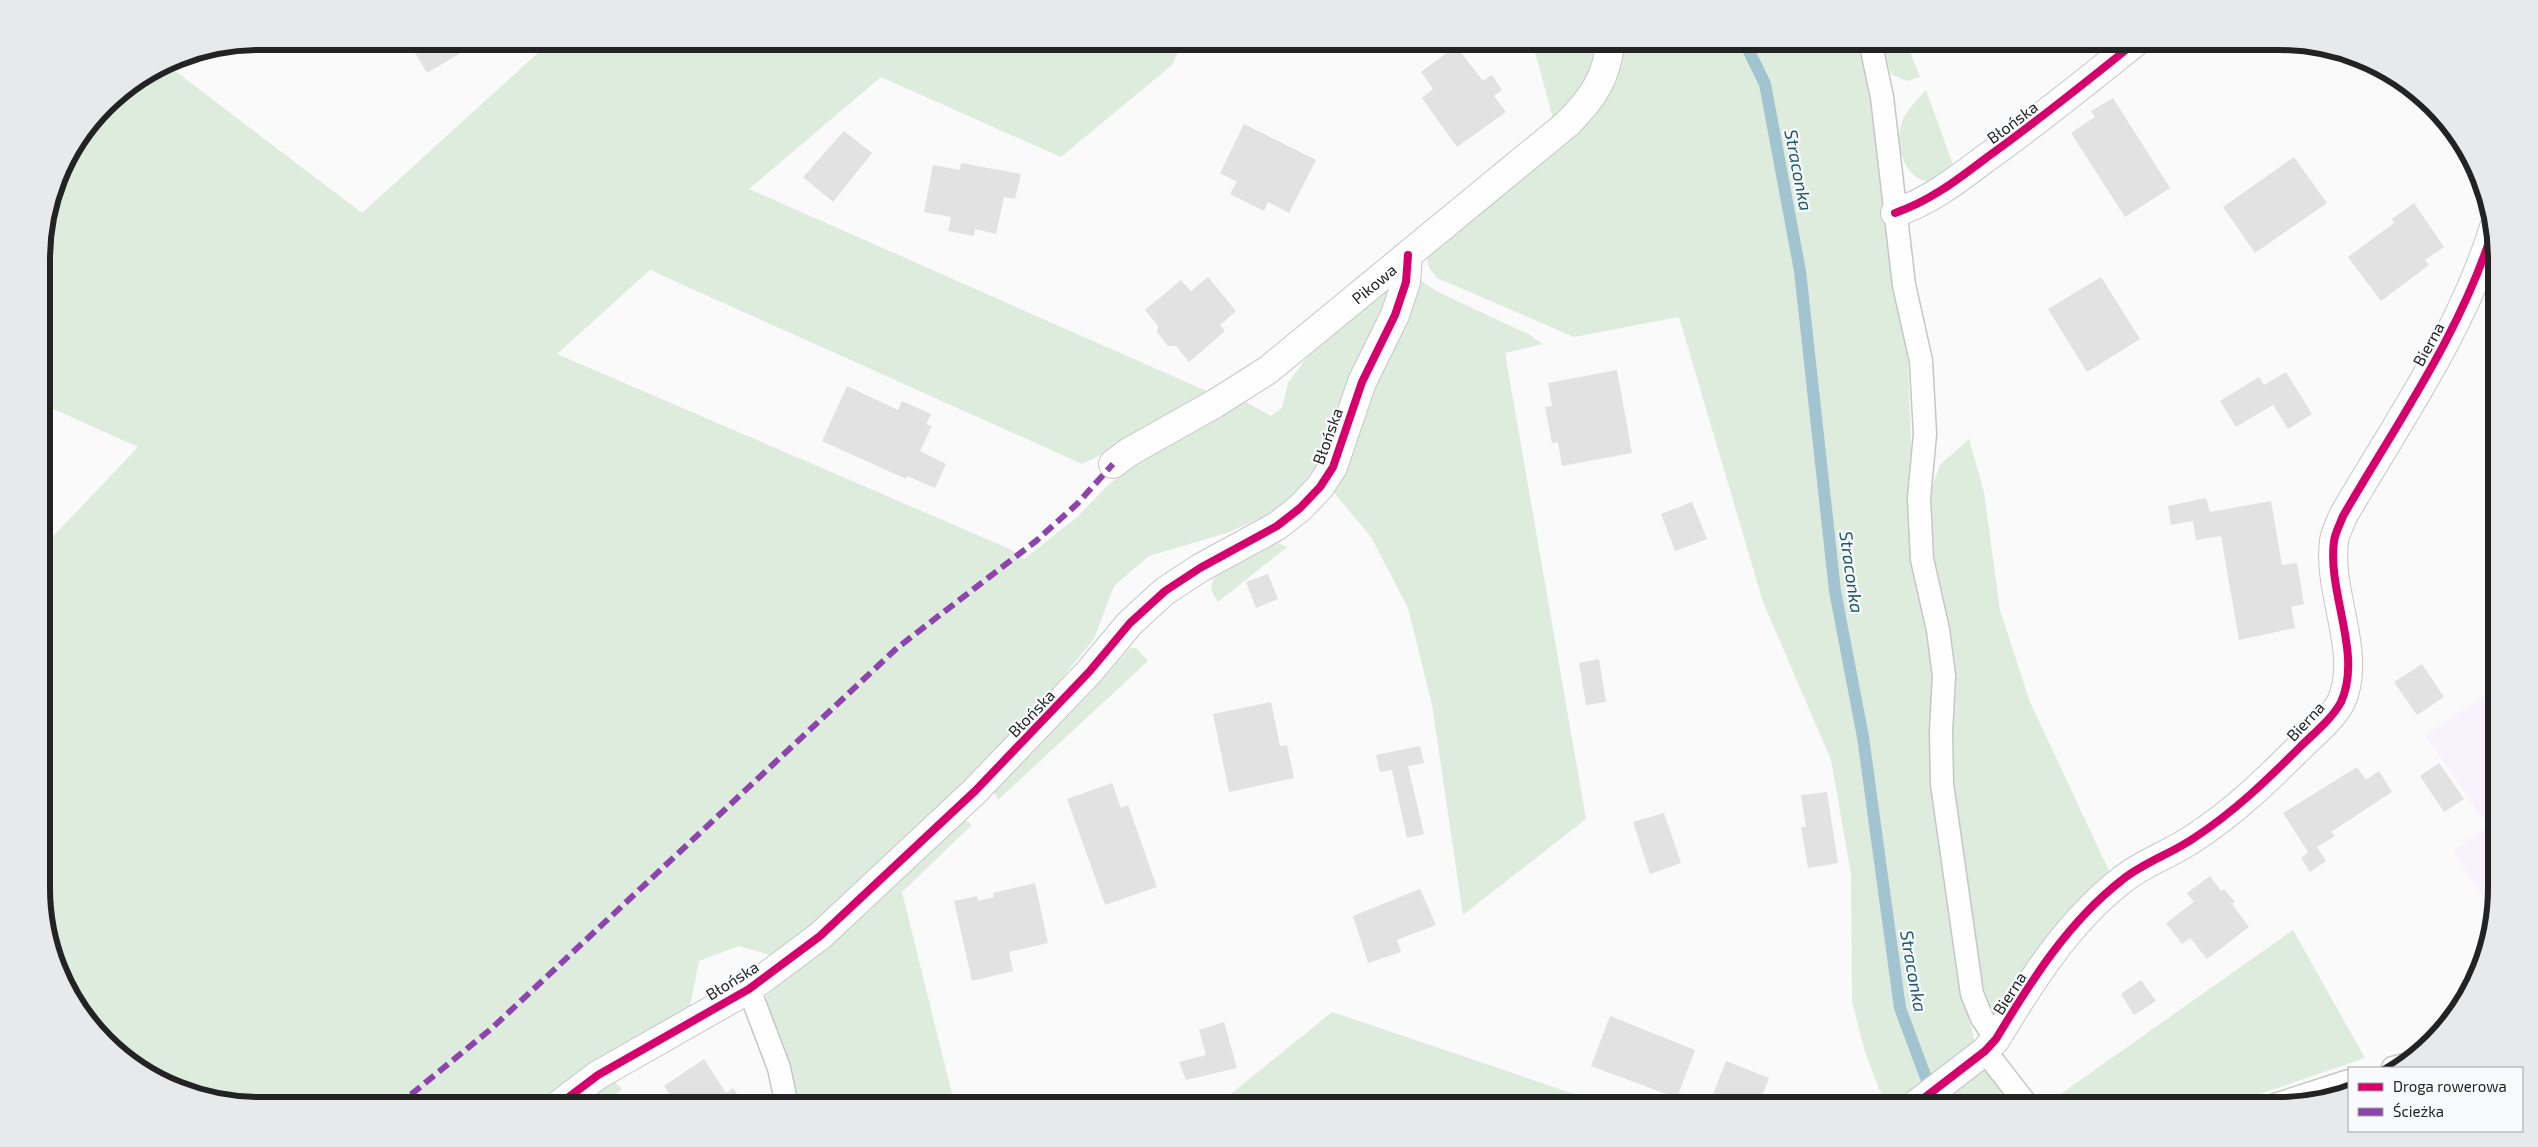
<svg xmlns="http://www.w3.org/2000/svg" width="2538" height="1147" font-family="'Exo 2',sans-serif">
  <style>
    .commercial { fill: #f7f2fc }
    .green { fill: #deecde }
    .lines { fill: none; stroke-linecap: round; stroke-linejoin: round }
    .stream { stroke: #a2c3d0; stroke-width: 12 }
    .building { fill: #e2e2e2 }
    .lane-casing { stroke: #c6c6c7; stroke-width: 25 }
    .street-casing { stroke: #c6c6c7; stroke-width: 30 }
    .lane { stroke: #fefefe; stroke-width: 22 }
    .street { stroke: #fefefe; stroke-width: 28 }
    .quiet { stroke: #8e44ad; stroke-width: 6; stroke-dasharray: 12 6; stroke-linecap: butt }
    .cycleway-casing { stroke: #f9fafc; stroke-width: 11 }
    .cycleway { stroke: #d6006c; stroke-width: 8 }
    .labels { text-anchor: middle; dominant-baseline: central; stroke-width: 4.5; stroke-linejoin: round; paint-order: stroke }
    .street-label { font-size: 16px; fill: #232324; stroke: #f9fafc }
    .water-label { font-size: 18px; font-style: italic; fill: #19576c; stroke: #f9fafc }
    .rim { fill: none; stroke: #232324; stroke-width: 6 }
  </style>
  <rect width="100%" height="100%" fill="#fafafb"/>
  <path class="commercial" d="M2496,688L2497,888L2492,911L2453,851L2488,826L2425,735Z"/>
  <g class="green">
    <path d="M551,41H1183L1172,65L1061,157L881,77L749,189L1211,393L1160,425L1082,464L650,270L557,354L1010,549L1024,559L1077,517L1108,485L1152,450L1246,402L1271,416L1282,408L1288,383L1304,361L1351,313L1382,290L1387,291L1390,299L1319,469L1289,505L1227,533L1149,556L1114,586L1094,639L1034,712L873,871L808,929L769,955L739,946L699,961L690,1006L590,1066L530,1106H259L176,1089L126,1060L86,1020L58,971L43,916L42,548L138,447L42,404V245L64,163L115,96L166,64L362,213Z"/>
    <path d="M1532,41H1599L1590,81L1554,122Z"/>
    <path d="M1621,41H1859L1870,97L1883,211L1908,359L1913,498L1932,626L1964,997L1975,1042L1891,1105H1888L1879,1089L1865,1052L1852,1002L1851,874L1831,760L1763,602L1679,317L1574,337L1437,278L1429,268L1426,253L1480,207Z"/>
    <path d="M1881,41H1906L1920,77L1907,81L1891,74Z"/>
    <path d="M1926,90L1956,173C1946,177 1937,183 1926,181C1905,177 1896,147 1900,129C1903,113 1915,102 1926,90Z"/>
    <path d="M1419,279L1436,291L1530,335L1543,344L1505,353L1586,819L1463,915L1432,705L1408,608L1371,537L1331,489Z"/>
    <path d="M1969,439L1984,492L2000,610L2030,702L2111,875L1993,1015L1984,1008L1949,783L1929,557L1927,500L1940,465Z"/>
    <path d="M1278,543L1287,547L1218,602C1211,592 1208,586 1216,576L1265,547Z"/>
    <path d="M1130,648H1136L1148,661L998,800L994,792L1092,691Z"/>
    <path d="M964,819L972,825L902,892L955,1106H790L766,996L830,941Z"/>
    <path d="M2293,930L2365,1058L2228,1105H2045Z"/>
    <path d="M1332,1012L1607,1105L1216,1106Z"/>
    <path d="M1980,1069L1987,1072L2014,1105H1932Z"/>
    <path d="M615,1082L622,1089L603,1106H576Z"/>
  </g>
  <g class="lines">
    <path class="stream" d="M1744,41L1765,84L1800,271L1835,591L1863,737L1900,1008L1932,1094"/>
  </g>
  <g class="building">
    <path d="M408,41H475L476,44L427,73Z"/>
    <path d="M1456,46L1483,81L1492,75L1502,90L1494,96L1506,112L1457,147L1422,98L1433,89L1421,72Z"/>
    <path d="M2113,98L2170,188L2125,217L2071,133L2095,117L2091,111Z"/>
    <path d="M1244,124L1316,160L1289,213L1268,202L1264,211L1230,194L1237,182L1220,173Z"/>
    <path d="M844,131L872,153L833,202L803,177Z"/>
    <path d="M2294,157L2327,203L2255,253L2223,207Z"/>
    <path d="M961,163L1021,174L1015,199L1004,197L996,234L975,229L974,236L948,231L951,217L924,212L933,165L960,170Z"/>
    <path d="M2414,203L2444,247L2425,260L2429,265L2381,301L2348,257L2394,223L2392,219Z"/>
    <path d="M1208,277L1236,311L1220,325L1225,331L1189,362L1176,346H1168L1157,332L1158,326L1145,310L1181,280L1191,291Z"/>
    <path d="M2101,277L2140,339L2087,372L2048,309Z"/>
    <path d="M1617,370L1632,453L1562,466L1558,442L1552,443L1545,407L1552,406L1548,383Z"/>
    <path d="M2286,372L2312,414L2288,429L2273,405L2236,427L2220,401L2259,377L2264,385Z"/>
    <path d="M847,386L898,410L902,401L931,414L926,424L932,426L920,451L946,464L935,488L907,476L906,479L822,441Z"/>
    <path d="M2206,498L2210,512L2271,501L2282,565L2297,563L2304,604L2291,607L2295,628L2239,640L2221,536L2196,540L2193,521L2171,525L2168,506Z"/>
    <path d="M1692,502L1707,539L1675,551L1661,514Z"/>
    <path d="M1268,574L1278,599L1256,608L1246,582Z"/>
    <path d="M1599,659L1606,702L1586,705L1579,663Z"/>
    <path d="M2422,664L2444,697L2417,715L2394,682Z"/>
    <path d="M1271,702L1280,746L1287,745L1294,778L1229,792L1213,714Z"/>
    <path d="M1420,746L1424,763L1408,766L1424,834L1407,838L1392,770L1380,772L1376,755Z"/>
    <path d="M2439,763L2464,799L2444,812L2420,776Z"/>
    <path d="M2357,767L2366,780L2379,771L2392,792L2331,832L2335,836L2317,847L2326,861L2310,872L2301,858L2308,852L2283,813Z"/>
    <path d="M1112,783L1121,808L1128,805L1157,887L1105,905L1067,799Z"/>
    <path d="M1827,792L1838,863L1808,868L1801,827H1806L1801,795Z"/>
    <path d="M1664,813L1681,863L1650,874L1633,822Z"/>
    <path d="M2210,876L2221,891L2224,889L2235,902L2232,904L2249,927L2207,959L2190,938L2182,944L2166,923L2194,902L2187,893Z"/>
    <path d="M1035,883L1048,943L1009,952L1013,971L972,981L954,901L977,896L978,901L994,897L993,893Z"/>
    <path d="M1420,889L1436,925L1397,940L1401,952L1368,963L1353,916Z"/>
    <path d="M2141,980L2156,1001L2134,1015L2121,994Z"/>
    <path d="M1610,1016L1695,1050L1677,1098L1591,1066Z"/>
    <path d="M1224,1022L1237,1068L1186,1080L1179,1062L1206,1055L1199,1030Z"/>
    <path d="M704,1059L726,1093L733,1088L745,1106H677L664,1086Z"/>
    <path d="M1726,1061L1769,1078L1759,1105H1732L1712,1097Z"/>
  </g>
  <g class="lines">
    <g class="lane-casing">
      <g id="lane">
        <path d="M1870,41L1882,97L1904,285L1921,361L1925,434L1919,498L1922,559L1938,630L1944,676L1941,732L1942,784L1972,994L1982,1018L1996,1039"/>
        <path d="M749,989L779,1068L787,1106"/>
        <path d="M1985,1051L2027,1105"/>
        <path d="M2393,1068L2405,1065"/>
        <path d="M2275,1105L2349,1081"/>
      </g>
    </g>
    <g class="street-casing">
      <g id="street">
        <path d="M1895,213C1930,201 1957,180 1986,158C2038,121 2087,81 2137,41"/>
        <path id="s1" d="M1113,464L1129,452L1216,403L1268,370L1567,124C1592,99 1608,77 1610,41"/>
        <path d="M1915,1105L1985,1051L1996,1039C2031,981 2068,922 2122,880C2144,862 2171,854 2194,838C2234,812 2267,780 2300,747C2313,734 2332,719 2341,702C2363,654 2327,593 2334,541C2335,533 2340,524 2343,516C2398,421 2461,333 2494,227"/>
        <path d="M557,1106L598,1075L749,989L820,936L975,791L1089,672L1130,623L1165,591L1200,568L1277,526L1300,508L1320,487L1333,467L1362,382L1395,315L1406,282L1408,255"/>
      </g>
    </g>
    <use href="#lane" class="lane"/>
    <use href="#street" class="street"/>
    <path class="quiet" d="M397,1106L491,1029L897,648L1036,541L1077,504L1113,464"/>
    <g class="cycleway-casing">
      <g id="cycleway">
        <path d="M1895,213C1930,201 1957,180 1986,158C2038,121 2087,81 2137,41"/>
        <path d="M1915,1105L1985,1051L1996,1039C2031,981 2068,922 2122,880C2144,862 2171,854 2194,838C2234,812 2267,780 2300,747C2313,734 2332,719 2341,702C2363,654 2327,593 2334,541C2335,533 2340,524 2343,516C2398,421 2461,333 2494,227"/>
        <path d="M557,1106L598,1075L749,989L820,936L975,791L1089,672L1130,623L1165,591L1200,568L1277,526L1300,508L1320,487L1333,467L1362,382L1395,315L1406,282L1408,255"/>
      </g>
    </g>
    <use href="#cycleway" class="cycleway"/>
  </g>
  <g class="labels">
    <g class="street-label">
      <text transform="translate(2012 122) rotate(-37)">Błońska</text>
      <text stroke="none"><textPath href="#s1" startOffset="318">Pikowa</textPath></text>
      <text transform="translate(2428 344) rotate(-61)">Bierna</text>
      <text transform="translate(1327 436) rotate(-70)">Błońska</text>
      <text transform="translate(1031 713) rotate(-46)">Błońska</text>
      <text transform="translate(2305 721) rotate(-47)">Bierna</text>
      <text transform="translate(732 980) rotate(-32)">Błońska</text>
      <text transform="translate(2009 993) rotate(-57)">Bierna</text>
    </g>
    <g class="water-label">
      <text transform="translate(1799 170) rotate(79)">Straconka</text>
      <text transform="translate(1852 572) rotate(82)">Straconka</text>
      <text transform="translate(1914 971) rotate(80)">Straconka</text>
    </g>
  </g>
  <path d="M0 0H2538V1147H0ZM259 50H2279A209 209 0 0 1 2488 259V888A209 209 0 0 1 2279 1097H259A209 209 0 0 1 50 888V259A209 209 0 0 1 259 50Z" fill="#e8e9eb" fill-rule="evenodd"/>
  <path class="rim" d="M259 50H2279A209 209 0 0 1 2488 259V888A209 209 0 0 1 2279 1097H259A209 209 0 0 1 50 888V259A209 209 0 0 1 259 50Z"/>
  <rect x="2348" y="1067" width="175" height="65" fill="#f9fafc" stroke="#a3a4a6"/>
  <rect x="2358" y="1083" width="25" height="8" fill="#d6006c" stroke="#a3a4a6"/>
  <text x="2393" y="1092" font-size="15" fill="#232324">Droga rowerowa</text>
  <rect x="2358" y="1108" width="25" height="8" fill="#8e44ad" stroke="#a3a4a6"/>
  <text x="2393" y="1117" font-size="15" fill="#232324">Ścieżka</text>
</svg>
